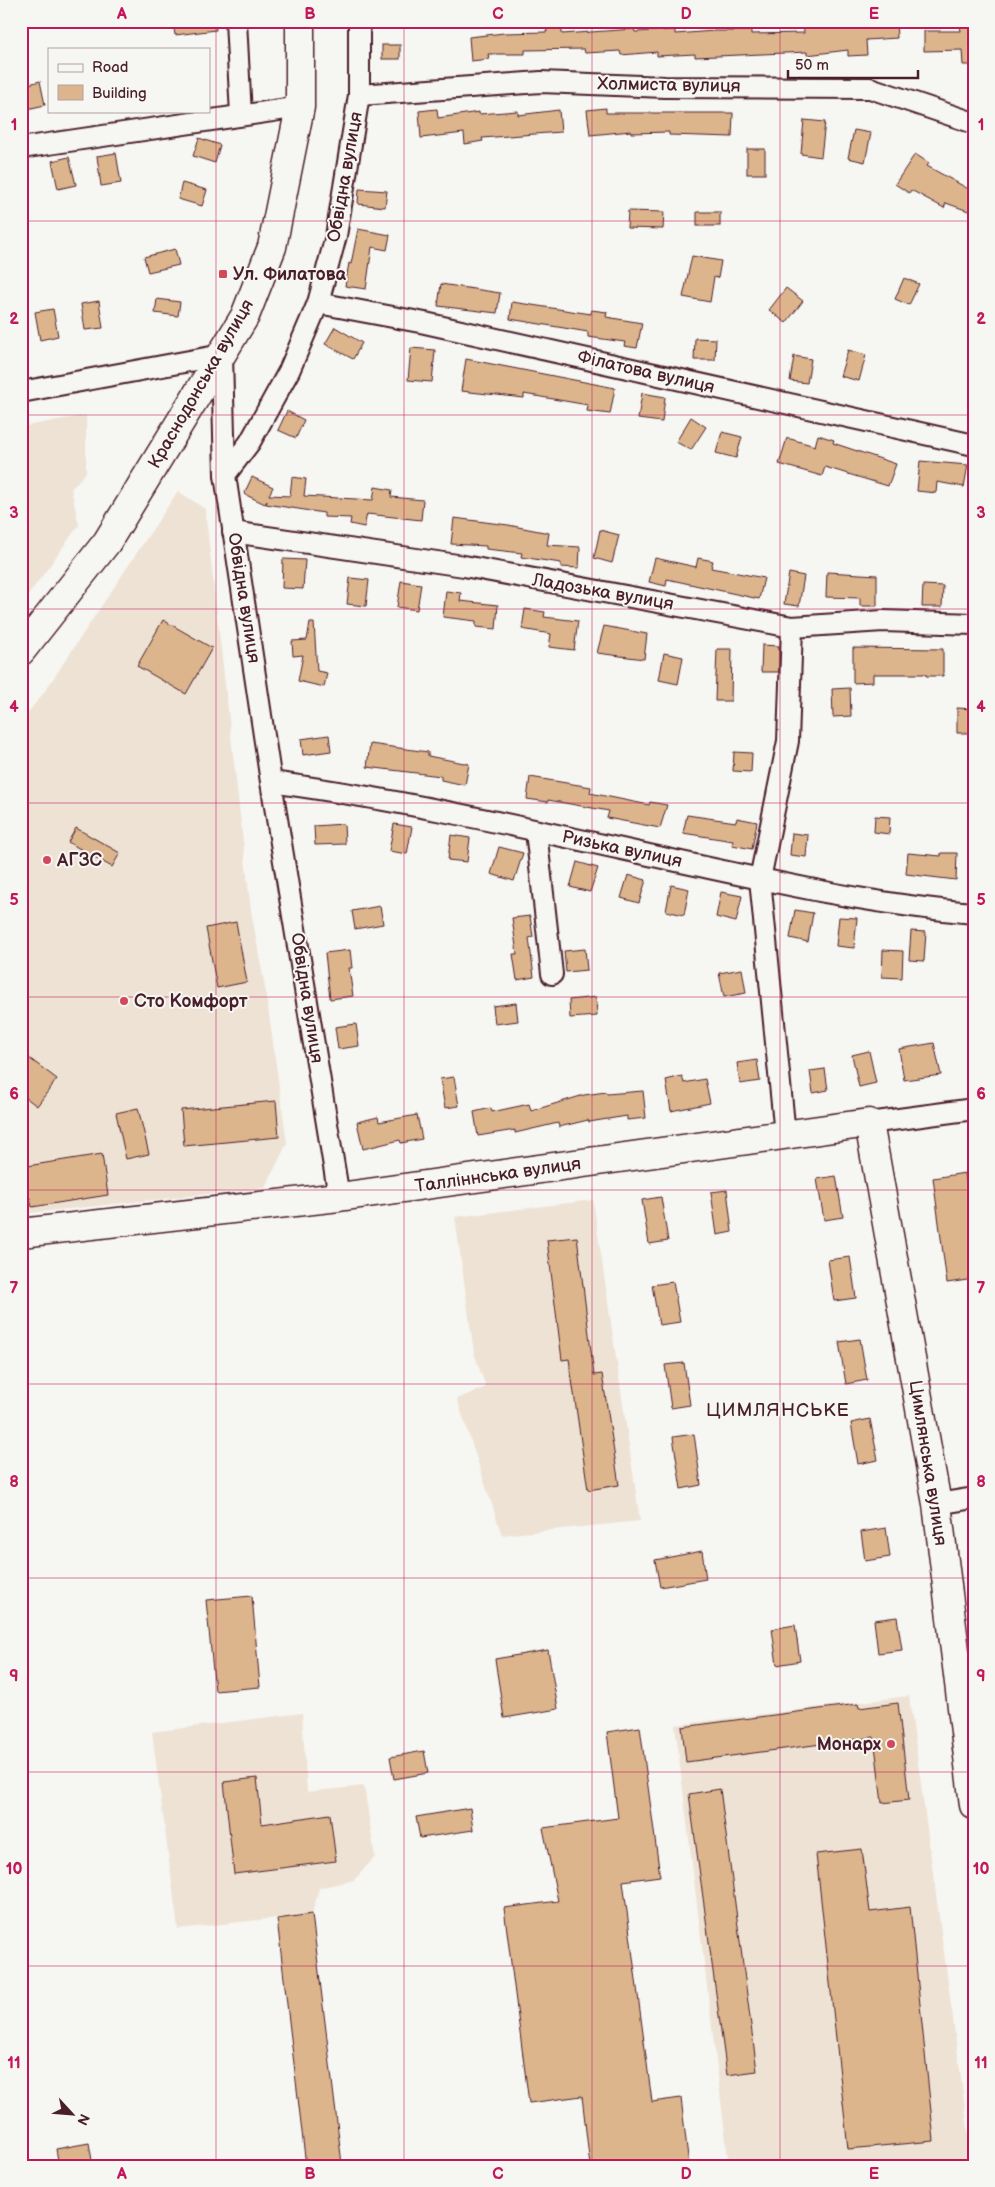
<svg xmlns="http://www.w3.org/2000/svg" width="995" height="2187" font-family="'Balsamiq Sans',sans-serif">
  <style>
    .built { fill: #eee2d4 }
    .building { fill: #dcb58d; stroke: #4a1f2b }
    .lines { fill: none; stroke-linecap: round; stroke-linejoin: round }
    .street-casing { stroke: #4a1f2b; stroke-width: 24 }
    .secondary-casing { stroke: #4a1f2b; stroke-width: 31 }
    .primary-casing { stroke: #4a1f2b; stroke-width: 31 }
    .street { stroke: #f6f6f2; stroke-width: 20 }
    .secondary { stroke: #f6f6f2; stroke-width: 28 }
    .primary { stroke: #f6f6f2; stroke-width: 28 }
    .grid { fill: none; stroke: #c2185b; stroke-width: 1; stroke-opacity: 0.55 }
    .poi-dot { fill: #d1495b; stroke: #f6f6f2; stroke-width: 2 }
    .labels { text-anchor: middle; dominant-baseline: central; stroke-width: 4; stroke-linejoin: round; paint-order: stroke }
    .street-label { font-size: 18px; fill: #4a1f2b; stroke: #f6f6f2 }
    .poi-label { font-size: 18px; font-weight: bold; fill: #4a1f2b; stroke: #f6f6f2; text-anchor: start }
    .neighbourhood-label { font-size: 19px; letter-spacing: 1px; fill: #4a1f2b; stroke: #f6f6f2 }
    .neatline { fill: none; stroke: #c2185b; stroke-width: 2 }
    .grid-label { font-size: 16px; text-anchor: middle; font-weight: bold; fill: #c2185b }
  </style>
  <rect width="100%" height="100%" fill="#f6f6f2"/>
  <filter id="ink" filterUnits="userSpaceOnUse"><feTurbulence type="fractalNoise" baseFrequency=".02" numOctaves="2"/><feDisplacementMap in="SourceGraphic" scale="10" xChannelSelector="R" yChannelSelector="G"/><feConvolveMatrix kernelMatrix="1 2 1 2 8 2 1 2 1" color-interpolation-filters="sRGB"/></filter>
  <g filter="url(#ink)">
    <g class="built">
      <path d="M86,415V472L71,489L79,525L21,605V427Z"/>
      <path d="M178,491L205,509L251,911L266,993L287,1143L265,1188L21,1214V721L43,694Z"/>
      <path d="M593,1200L640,1521L502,1535L457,1399L486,1387L474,1353L455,1217Z"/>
      <path d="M909,1696L973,2166H729L675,1725Z"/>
      <path d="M302,1713L307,1792L364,1786L375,1857L354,1880L319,1888L312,1914L178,1929L152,1732Z"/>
    </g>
    <g class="building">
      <path d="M173,21H215L216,30L175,35Z"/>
      <path d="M824,21H896L897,38L866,40L867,55L848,56V50L807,55V52L695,57V54L657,56V52L621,55L620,51L585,53L584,49L525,50V54H488L489,59L471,61L469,37L504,33L547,32L546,27H562V34L634,29L635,32L675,30V34L714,31H751V34L804,33L803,24Z"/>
      <path d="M974,25V65H963L962,50L924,51V31H961L960,26Z"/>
      <rect x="382" y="45" width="18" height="14"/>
      <path d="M40,81L45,105L27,109L22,86Z"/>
      <path d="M606,108V113H733L732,137L669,135V132L631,133V131L590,135L587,110Z"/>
      <path d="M437,109L438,118L479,112V114L518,111V115L559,110L561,132L482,138L483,141L465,144L464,133L421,138L419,111Z"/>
      <path d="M804,120L825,122L821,157L801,154Z"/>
      <path d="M854,130L871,133L865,162L848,158Z"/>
      <path d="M199,138L220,145L215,163L193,156Z"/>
      <rect x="747" y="149" width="18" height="25"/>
      <path d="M116,153L121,183L101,186L97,156Z"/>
      <path d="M915,154L929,163L927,166L974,192V213L946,203L944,208L911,190L909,193L895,184Z"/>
      <path d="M69,157L76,185L58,189L52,161Z"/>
      <path d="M182,183L207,190L202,206L178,199Z"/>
      <path d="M359,189L387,191L385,207L358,204Z"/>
      <path d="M628,211L664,212L663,229L627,228Z"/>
      <rect x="697" y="212" width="23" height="14"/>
      <path d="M358,229L390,235L387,250L372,247L366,289L345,286L349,263L351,264Z"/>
      <path d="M175,249L179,265L148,272L144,257Z"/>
      <path d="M692,256L721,261L718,278L714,277L710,302L683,297Z"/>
      <path d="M904,278L919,284L909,305L895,299Z"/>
      <path d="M441,284L500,293L497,313L438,306Z"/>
      <path d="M786,288L803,301L786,323L769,310Z"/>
      <path d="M157,299L180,302L178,316L155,313Z"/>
      <path d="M99,301L103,328L85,330L81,304Z"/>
      <path d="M512,302L591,314V310L607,312L606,317L642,323L637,348L624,346L625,342L588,337V332L510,319Z"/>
      <path d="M53,309L58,336L40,340L35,312Z"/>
      <path d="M335,327L362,343L353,359L325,344Z"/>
      <path d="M695,338L716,339L715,360H694Z"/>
      <path d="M411,348L435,350L432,382L408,380Z"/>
      <path d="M848,350L866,355L859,381L840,376Z"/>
      <path d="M794,356L811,359L807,383L790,381Z"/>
      <path d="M466,359L615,388L610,414L587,411L588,405L524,394V398L461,391Z"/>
      <path d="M642,393L665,397L662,422L638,419Z"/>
      <path d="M287,411L304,420L296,438L278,430Z"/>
      <path d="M691,417L706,427L691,450L676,442Z"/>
      <path d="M722,432L742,437L736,458L716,453Z"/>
      <path d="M818,435L834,440L833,443L896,464L888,486L825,467L822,476L779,464L787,438L815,446Z"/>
      <path d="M920,461L968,465L964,487L937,482L936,493L917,491Z"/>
      <path d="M252,477L273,487L269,495L290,496L292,477L306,479L304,496L373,500L375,487L392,490L391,497L423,500L421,520L367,514L364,527L350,524L351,518L324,517V513L266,504L267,501L265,504L244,494Z"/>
      <path d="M454,518L508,525L549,533L547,545L580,547L579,568L561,567V563L521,557L522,553L486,549V546L451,544Z"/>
      <path d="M600,530L619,535L612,563L594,558Z"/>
      <path d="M655,558L696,567L698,558L713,561L711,568L764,578L759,599L667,579L666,586L649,582Z"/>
      <path d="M283,559L305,560L303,589L282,588Z"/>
      <path d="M827,572L877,575V606H860V598L826,597Z"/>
      <path d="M789,573L804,576L799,606L784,604Z"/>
      <path d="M350,578L369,580L366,606L347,604Z"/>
      <path d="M401,581L421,584L417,610L397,607Z"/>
      <path d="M923,585L943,586L942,607H922Z"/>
      <path d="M446,591L461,593L460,601L498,605L496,629L476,627V621L443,617Z"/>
      <path d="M525,609L545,612L544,617L578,621L574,650L549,647L551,634L522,629Z"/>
      <path d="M163,620L212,648L186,694L137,666Z"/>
      <path d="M310,623H314L317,671L327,673L324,687L298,681L303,655L293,656L292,641L307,640Z"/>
      <path d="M604,626L647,634L644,659L597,653Z"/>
      <path d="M762,645L779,646V672H761Z"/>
      <path d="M853,648L943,649V676H926V674H873V682L853,683Z"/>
      <path d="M717,649H732L731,701H715Z"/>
      <path d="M664,653L683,657L678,684L659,680Z"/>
      <path d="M850,688L851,716L833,717L832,689Z"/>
      <path d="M957,708L974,709V733H957Z"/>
      <path d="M329,735L331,751L303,755L301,739Z"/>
      <path d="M370,744L428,752V756L469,764L465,785L441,780V776L367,767Z"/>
      <path d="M734,752L752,753L751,772L733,771Z"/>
      <path d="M530,777L591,787L590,793L649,805L650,802L667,805L660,828L607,818L609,811L548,800V802L527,799Z"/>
      <path d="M687,815L736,822L737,818L757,822L752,849L732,845L733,841L683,833Z"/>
      <path d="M875,816L890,817L889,834L874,832Z"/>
      <path d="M344,824L345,844L315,845L314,826Z"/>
      <path d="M394,824L412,827L407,854L389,851Z"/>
      <path d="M76,828L120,853L112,867L68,842Z"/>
      <path d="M792,833L808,835L806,857L790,855Z"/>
      <path d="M451,835L470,838L467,862L448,860Z"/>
      <path d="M499,847L523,853L514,881L491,874Z"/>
      <path d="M908,853L941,856V853H957L956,880L906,874Z"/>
      <path d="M577,862L598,868L590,892L570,887Z"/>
      <path d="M628,875L646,880L639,903L621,898Z"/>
      <path d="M671,885L689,889L684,915L666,911Z"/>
      <path d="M721,892L742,896L736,922L716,917Z"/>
      <path d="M380,906L383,924L355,929L352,911Z"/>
      <path d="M795,910L813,913L808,942L790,938Z"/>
      <path d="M530,916L533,937L529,938L534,977L517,980L513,954H517L512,918Z"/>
      <path d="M839,917L857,918L854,948L836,946Z"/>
      <path d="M236,922L247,982L217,988L206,928Z"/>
      <path d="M911,931L926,932L924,961L909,960Z"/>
      <path d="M585,949L587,970L566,972L564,951Z"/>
      <path d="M350,950L352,968H349L353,996L330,999L325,953Z"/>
      <path d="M883,950L903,951L902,978L882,977Z"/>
      <path d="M742,969L746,993L724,997L719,973Z"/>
      <path d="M596,997L597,1016L570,1018L569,1000Z"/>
      <path d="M516,1003L518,1021L495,1024L493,1006Z"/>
      <path d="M356,1024L359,1046L338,1049L335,1027Z"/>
      <path d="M934,1043L941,1075L904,1080L899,1049Z"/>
      <path d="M869,1051L876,1083L859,1087L852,1055Z"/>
      <path d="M21,1052L57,1079L37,1106L21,1094Z"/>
      <path d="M757,1060L760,1081L740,1084L737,1063Z"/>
      <path d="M825,1069L828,1090L813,1093L810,1071Z"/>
      <path d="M682,1076L684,1083L705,1079L710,1103L671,1111L666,1080Z"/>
      <path d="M454,1077L459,1106L445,1108L440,1079Z"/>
      <path d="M643,1091L646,1118L627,1120V1116L589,1122L588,1120L559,1127L558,1123L515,1133V1130L478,1136L474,1112L491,1108L492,1112L529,1104L531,1111L584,1095L606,1092L607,1094Z"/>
      <path d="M276,1101L279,1137L184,1146L181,1110Z"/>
      <path d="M138,1108L149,1154L126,1159L116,1113Z"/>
      <path d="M417,1115L422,1139L401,1143L400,1140L363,1149L357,1122L378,1117L379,1122Z"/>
      <path d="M102,1154L108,1195L32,1207L30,1198L21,1199V1167Z"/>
      <path d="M965,1173L974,1236V1279L947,1283L933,1178Z"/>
      <path d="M836,1176L843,1217L824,1220L817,1179Z"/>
      <path d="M727,1190L732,1232L717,1235L711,1192Z"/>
      <path d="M661,1197L668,1241L649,1244L642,1200Z"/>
      <path d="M577,1237L594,1375L602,1374L619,1485L588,1490L569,1359L562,1360L547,1240Z"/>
      <path d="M850,1257L856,1298L834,1301L828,1260Z"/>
      <path d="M673,1282L680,1322L659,1325L652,1285Z"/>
      <path d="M860,1339L867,1380L846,1384L839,1342Z"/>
      <path d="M684,1363L690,1405L671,1408L665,1365Z"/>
      <path d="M870,1419L878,1460L858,1464L851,1423Z"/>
      <path d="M694,1434L701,1485L681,1489L673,1437Z"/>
      <path d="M886,1528L890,1557L865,1561L861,1532Z"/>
      <path d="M702,1551L706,1579L660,1587L655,1560Z"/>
      <path d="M252,1596L260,1687L215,1691L206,1600Z"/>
      <path d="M897,1617L902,1650L878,1653L874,1620Z"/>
      <path d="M795,1625L800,1661L777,1665L772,1629Z"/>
      <path d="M548,1650L558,1709L504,1718L495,1659Z"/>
      <path d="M898,1703L909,1800L882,1803L874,1737L686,1762L682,1727L858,1704L859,1708Z"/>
      <path d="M640,1727L660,1876L623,1881L652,2102L681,2098L689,2166H590L582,2096L529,2103L504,1908L558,1901L543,1828L618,1818L607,1732Z"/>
      <path d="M424,1751L428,1773L394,1779L390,1757Z"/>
      <path d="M257,1778L262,1824L330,1814L336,1861L234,1874L224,1782Z"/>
      <path d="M720,1789L757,2071L727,2075L689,1794Z"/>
      <path d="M470,1808L473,1830L420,1838L416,1817Z"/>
      <path d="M862,1849L870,1912L910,1907L934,2141L848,2149L816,1854Z"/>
      <path d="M312,1914L342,2164L325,2166H306L277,1919Z"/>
      <path d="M89,2143L93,2166H59L56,2149Z"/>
    </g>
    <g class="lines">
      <g class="street-casing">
        <g id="street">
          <path d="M236,21L241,115"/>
          <path d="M359,95L541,82L665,87L870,88L974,123"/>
          <path d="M21,148L300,107"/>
          <path d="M318,303L425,323L974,445"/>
          <path d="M21,392L222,355L225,475"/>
          <path d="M233,532L464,566L792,627L883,621L974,624"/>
          <path d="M271,782C419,802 564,837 709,868C797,887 885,906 974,913"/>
          <path d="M536,831L552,974"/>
          <path d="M869,1123L974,1109"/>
          <path d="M785,1135L760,879L788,741L792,627"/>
          <path d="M339,1197L271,782L225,475L250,442L289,371L318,303L336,236L359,95V21"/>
          <path d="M937,1504L974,1498"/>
        </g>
      </g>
      <g class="secondary-casing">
        <path id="secondary" d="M21,1233L339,1197L869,1123L937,1504L974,1805"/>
      </g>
      <g class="primary-casing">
        <path id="primary" d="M21,651L107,542L245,316L272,247L300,107V21"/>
      </g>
      <use href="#street" class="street"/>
      <use href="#secondary" class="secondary"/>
      <use href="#primary" class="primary"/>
    </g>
  </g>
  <path class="grid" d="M216,21V2166M404,21V2166M592,21V2166M780,21V2166M21,221H974M21,415H974M21,609H974M21,803H974M21,997H974M21,1190H974M21,1384H974M21,1578H974M21,1772H974M21,1966H974"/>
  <g class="poi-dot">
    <rect x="218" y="269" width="10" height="10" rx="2.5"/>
    <circle cx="47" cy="860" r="5"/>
    <circle cx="124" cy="1001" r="5"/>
    <circle cx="891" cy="1744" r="5"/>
  </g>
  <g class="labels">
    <g class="street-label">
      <text transform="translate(669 85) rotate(1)">Холмиста вулиця</text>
      <text transform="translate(345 177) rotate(-80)">Обвідна вулиця</text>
      <text transform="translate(646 372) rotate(13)">Філатова вулиця</text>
      <text transform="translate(201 384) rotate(-60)">Краснодонська вулиця</text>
      <text transform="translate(603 592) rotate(10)">Ладозька вулиця</text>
      <text transform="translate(244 598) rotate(81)">Обвідна вулиця</text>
      <text transform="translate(622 849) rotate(12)">Ризька вулиця</text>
      <text transform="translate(307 998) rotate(81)">Обвідна вулиця</text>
      <text transform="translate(498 1175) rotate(-8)">Талліннська вулиця</text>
      <text transform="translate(928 1463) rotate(81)">Цимлянська вулиця</text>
    </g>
    <g class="poi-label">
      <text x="233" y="274">Ул. Филатова</text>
      <text x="57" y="860">АГЗС</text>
      <text x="134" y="1001">Сто Комфорт</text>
      <text x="881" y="1744" text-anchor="end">Монарх</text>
    </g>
    <g class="neighbourhood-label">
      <text x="778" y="1410">ЦИМЛЯНСЬКЕ</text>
    </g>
  </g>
  <rect width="995" height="2187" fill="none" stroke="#f6f6f2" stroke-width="55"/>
  <rect x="48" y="48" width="162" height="65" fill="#f6f6f2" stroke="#b1a0a2"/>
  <rect x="58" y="64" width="25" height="8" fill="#f6f6f2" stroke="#b1a0a2"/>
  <text x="92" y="72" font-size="15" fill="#4a1f2b">Road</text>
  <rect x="58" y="85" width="25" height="15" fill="#dcb58d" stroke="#b1a0a2"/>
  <text x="92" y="98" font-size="15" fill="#4a1f2b">Building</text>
  <g transform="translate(72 2114) rotate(116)" stroke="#f6f6f2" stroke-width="4" paint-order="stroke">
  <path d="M0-4L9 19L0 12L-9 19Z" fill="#4a1f2b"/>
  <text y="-8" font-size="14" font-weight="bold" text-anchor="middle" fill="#4a1f2b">N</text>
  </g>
  <path d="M788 70v8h130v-8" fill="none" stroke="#4a1f2b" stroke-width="2.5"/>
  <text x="795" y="70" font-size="15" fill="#4a1f2b" stroke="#f6f6f2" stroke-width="4" paint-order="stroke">50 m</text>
  <rect x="28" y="28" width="940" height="2132" class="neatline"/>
  <g class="grid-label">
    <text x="122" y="19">A</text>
    <text x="310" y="19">B</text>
    <text x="498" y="19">C</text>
    <text x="686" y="19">D</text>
    <text x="874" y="19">E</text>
    <text x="14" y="130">1</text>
    <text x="981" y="130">1</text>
    <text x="14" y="324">2</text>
    <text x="981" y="324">2</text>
    <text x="14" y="518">3</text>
    <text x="981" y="518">3</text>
    <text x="14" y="712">4</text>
    <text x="981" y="712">4</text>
    <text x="14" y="905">5</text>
    <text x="981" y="905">5</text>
    <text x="14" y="1099">6</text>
    <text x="981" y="1099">6</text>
    <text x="14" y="1293">7</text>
    <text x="981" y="1293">7</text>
    <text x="14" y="1487">8</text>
    <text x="981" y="1487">8</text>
    <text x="14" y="1681">9</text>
    <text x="981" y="1681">9</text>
    <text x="14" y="1874">10</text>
    <text x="981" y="1874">10</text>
    <text x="14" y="2068">11</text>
    <text x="981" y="2068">11</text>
    <text x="122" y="2179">A</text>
    <text x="310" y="2179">B</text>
    <text x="498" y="2179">C</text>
    <text x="686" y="2179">D</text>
    <text x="874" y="2179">E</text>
  </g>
</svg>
